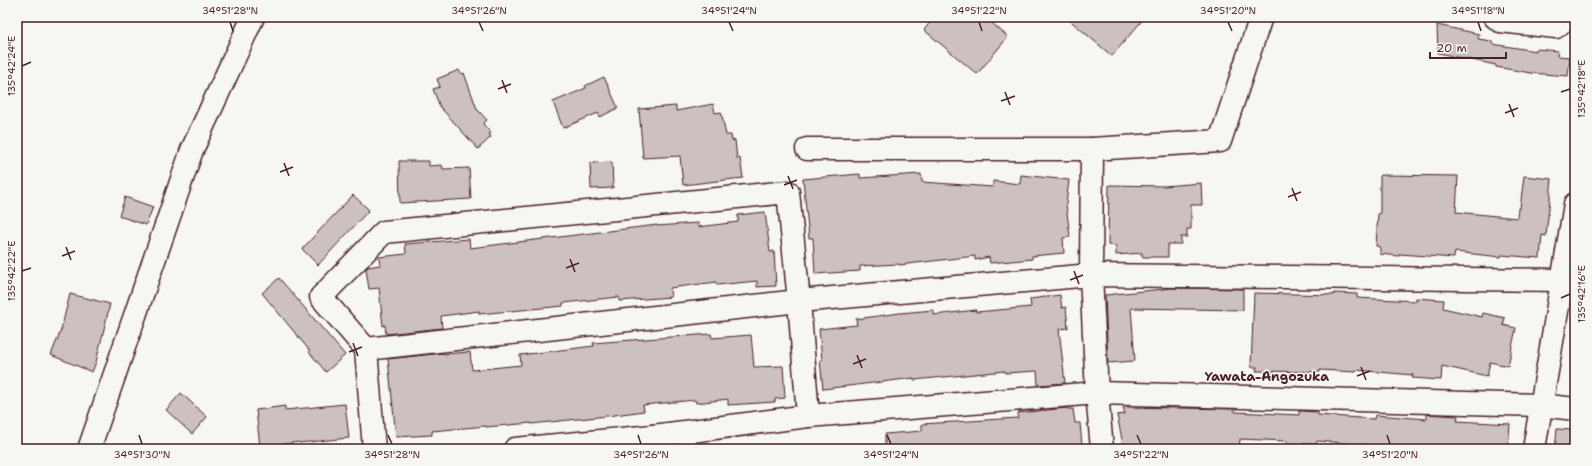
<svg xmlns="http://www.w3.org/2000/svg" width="1592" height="466" font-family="'Shantell Sans',sans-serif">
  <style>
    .building { fill: #ccc1c0; stroke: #4a1f2b }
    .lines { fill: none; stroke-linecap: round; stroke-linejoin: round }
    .minor-casing { stroke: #4a1f2b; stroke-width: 25 }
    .minor { stroke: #f6f6f2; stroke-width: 22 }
    .ticks { fill: none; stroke: #4a1f2b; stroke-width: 1.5 }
    .labels { text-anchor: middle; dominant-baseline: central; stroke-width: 3; stroke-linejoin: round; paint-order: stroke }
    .neighbourhood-label { font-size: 13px; font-weight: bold; fill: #4a1f2b; stroke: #f6f6f2 }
    .neatline { fill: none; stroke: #4a1f2b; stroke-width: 1.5 }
    .ticks-label { font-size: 10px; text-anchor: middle; fill: #4a1f2b }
  </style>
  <rect width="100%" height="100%" fill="#f6f6f2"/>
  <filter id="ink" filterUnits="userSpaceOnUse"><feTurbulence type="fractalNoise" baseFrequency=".025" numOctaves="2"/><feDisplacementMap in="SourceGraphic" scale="8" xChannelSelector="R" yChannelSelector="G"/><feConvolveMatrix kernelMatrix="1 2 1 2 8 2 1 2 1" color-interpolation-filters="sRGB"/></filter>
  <g filter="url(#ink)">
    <g class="building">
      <path d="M934,17H985L1008,37L977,74L924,30Z"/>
      <path d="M1066,17H1145L1112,56Z"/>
      <path d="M1437,25L1479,34L1478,39L1492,41V44L1536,51V49L1558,51L1557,56L1570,57L1568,76L1531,73L1496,67V65L1438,53Z"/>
      <path d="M459,70L461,74L464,73L477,109L487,120L483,124L491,133L489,134L491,137L478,149L440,107L433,89L440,87L437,79Z"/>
      <path d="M604,77L618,108L600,117L598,113L563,128L553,102L586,88L585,86Z"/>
      <path d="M713,104L715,113L721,112L726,135H731L732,141L735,140L737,159L740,158L743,178L683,185L680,156L643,158L639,109L676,106V111Z"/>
      <path d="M399,161H429V166L442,165L443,169L469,168L471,199L400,203Z"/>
      <path d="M612,162L613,188L591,189L590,163Z"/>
      <path d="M860,174V178L921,174L922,182L993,187V181L1020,184L1021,175L1069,180L1066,204L1070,237L1063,238L1064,253L1032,256V259L990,263L989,257L975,260V256L899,265V264L860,266V271L815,274L813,238H809L803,179Z"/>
      <path d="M1380,175L1458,176L1456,212L1517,218L1518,208H1520L1524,176L1552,179L1546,236L1542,235L1540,258L1501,255V257L1455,252L1454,258L1400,254L1399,256L1380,254V247L1376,246L1378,213L1380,214Z"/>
      <path d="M1201,183L1202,205H1191V229H1187V237H1181V244H1168V257H1142V253L1116,255V246L1108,245L1109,185L1164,186Z"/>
      <path d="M353,195L369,210L318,265L302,249Z"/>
      <path d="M125,197L153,207L146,225L119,216Z"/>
      <path d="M765,212L770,252L774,251L776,286L757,287V281L717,285L716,282L670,288L671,297L619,301V297L563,303V306L479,314V311L441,316L442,328L386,334L385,325L383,326L379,288L369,289L366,269L368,267L380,265L379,257L406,254L405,244L469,239L470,248L657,225V226L698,223V227L738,222V215Z"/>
      <path d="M279,278L345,355L326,372L309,352L310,351L262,293Z"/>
      <path d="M1173,288L1243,289V310L1131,308L1135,361L1108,363L1105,295Z"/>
      <path d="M1254,293L1334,295V293L1357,294V298L1416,301V298L1444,300L1443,308L1482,317L1483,313L1505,318L1503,325L1516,328L1508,366L1490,362L1487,376L1442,366L1441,380L1412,378L1413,375L1356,370V372L1320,370V372L1256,371L1257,367H1251Z"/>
      <path d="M70,294L110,304L96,362L92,372L51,355L61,330Z"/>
      <path d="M1060,295L1062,308L1066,307L1068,328L1059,329L1065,383L1038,385L1037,371L1005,373V371L914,380V378L823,389L820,360H822L819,329L857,325L856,319L900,313L934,310V315L976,310V312L1031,307L1030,299Z"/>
      <path d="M711,334L712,338L751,335L754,367L783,366L785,398L775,399V402L728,405V399L696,403L695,400L643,405L644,411L607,416L531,424V423L486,427V426L432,431V435L396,437L388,359L444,353V354L470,352L472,370L521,365L520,355L594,346L593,343Z"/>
      <path d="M181,393L207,417L192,434L166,410Z"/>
      <path d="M345,404L349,438L299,443V442L260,447L256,410L285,406V410Z"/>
      <path d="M1123,407L1235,409V412L1299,415V411H1302L1318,412V415L1374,419L1375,415L1427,419V414L1458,416L1457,421L1510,424L1508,449H1401L1372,446V445L1317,441L1316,444L1287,443V441L1240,439L1239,449H1124L1117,415L1125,414Z"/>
      <path d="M1067,408V409H1073L1075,423H1080L1082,445L1027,449H885V434L922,431V424L1018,418V413Z"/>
      <path d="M1557,429L1575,430V449H1555Z"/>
    </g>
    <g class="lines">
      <g class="minor-casing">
        <g id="minor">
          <path d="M1495,17L1500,21L1556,27L1568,17"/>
          <path d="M807,149H1092L1220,141L1261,17"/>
          <path d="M1092,149L1091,275L1097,393L1102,449"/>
          <path d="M366,349L799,301L808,416"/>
          <path d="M653,436L808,416L1097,393L1540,405L1575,409"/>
          <path d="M89,449L192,150L253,17"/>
          <path d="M374,449L366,349L321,297L384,232L788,192L799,301L1091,275L1562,280L1575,282"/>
          <path d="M515,449L653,436L657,449"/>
          <path d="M1534,449L1575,204"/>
        </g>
      </g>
      <use href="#minor" class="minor"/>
    </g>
  </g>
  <path class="ticks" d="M230,22L233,31M479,22L483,31M729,22L733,31M979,22L982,31M1228,22L1232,31M1478,22L1481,31M22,66L31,62M502,80L507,93M498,89L511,84M1005,92L1010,105M1561,92L1570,89M1001,101L1015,96M1509,104L1514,117M1505,113L1518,108M284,163L289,176M280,172L293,167M788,176L793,189M784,185L797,180M1292,188L1297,201M1288,197L1301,192M66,247L71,260M62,256L75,251M570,259L575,272M566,268L579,263M22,271L31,268M1074,271L1079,284M1070,280L1083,275M1561,298L1570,294M353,343L358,356M349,352L362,347M857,355L862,368M853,364L866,359M1361,367L1366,380M1357,376L1370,371M139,435L142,444M388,435L392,444M638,435L641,444M887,435L891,444M1137,435L1141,444M1387,435L1390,444"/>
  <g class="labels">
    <g class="neighbourhood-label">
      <text x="1267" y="376">Yawata-Angozuka</text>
    </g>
  </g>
  <rect width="1592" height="466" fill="none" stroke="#f6f6f2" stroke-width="44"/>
  <path d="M1430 52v6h76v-6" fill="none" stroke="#4a1f2b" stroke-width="2"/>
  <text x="1436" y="52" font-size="12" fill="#4a1f2b" stroke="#f6f6f2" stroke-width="3" paint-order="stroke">20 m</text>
  <rect x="22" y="22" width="1548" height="422" class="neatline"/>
  <g class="ticks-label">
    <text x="230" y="14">34°51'28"N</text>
    <text x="479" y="14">34°51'26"N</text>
    <text x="729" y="14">34°51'24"N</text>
    <text x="979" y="14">34°51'22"N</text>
    <text x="1228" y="14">34°51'20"N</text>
    <text x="1478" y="14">34°51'18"N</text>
    <text transform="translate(11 66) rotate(-90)" y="4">135°42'24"E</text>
    <text transform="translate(1581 89) rotate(-90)" y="4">135°42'18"E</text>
    <text transform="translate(11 271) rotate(-90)" y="4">135°42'22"E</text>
    <text transform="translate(1581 294) rotate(-90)" y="4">135°42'16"E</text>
    <text x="142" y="458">34°51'30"N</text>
    <text x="392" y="458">34°51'28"N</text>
    <text x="641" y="458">34°51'26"N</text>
    <text x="891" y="458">34°51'24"N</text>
    <text x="1141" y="458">34°51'22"N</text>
    <text x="1390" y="458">34°51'20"N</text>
  </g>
</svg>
